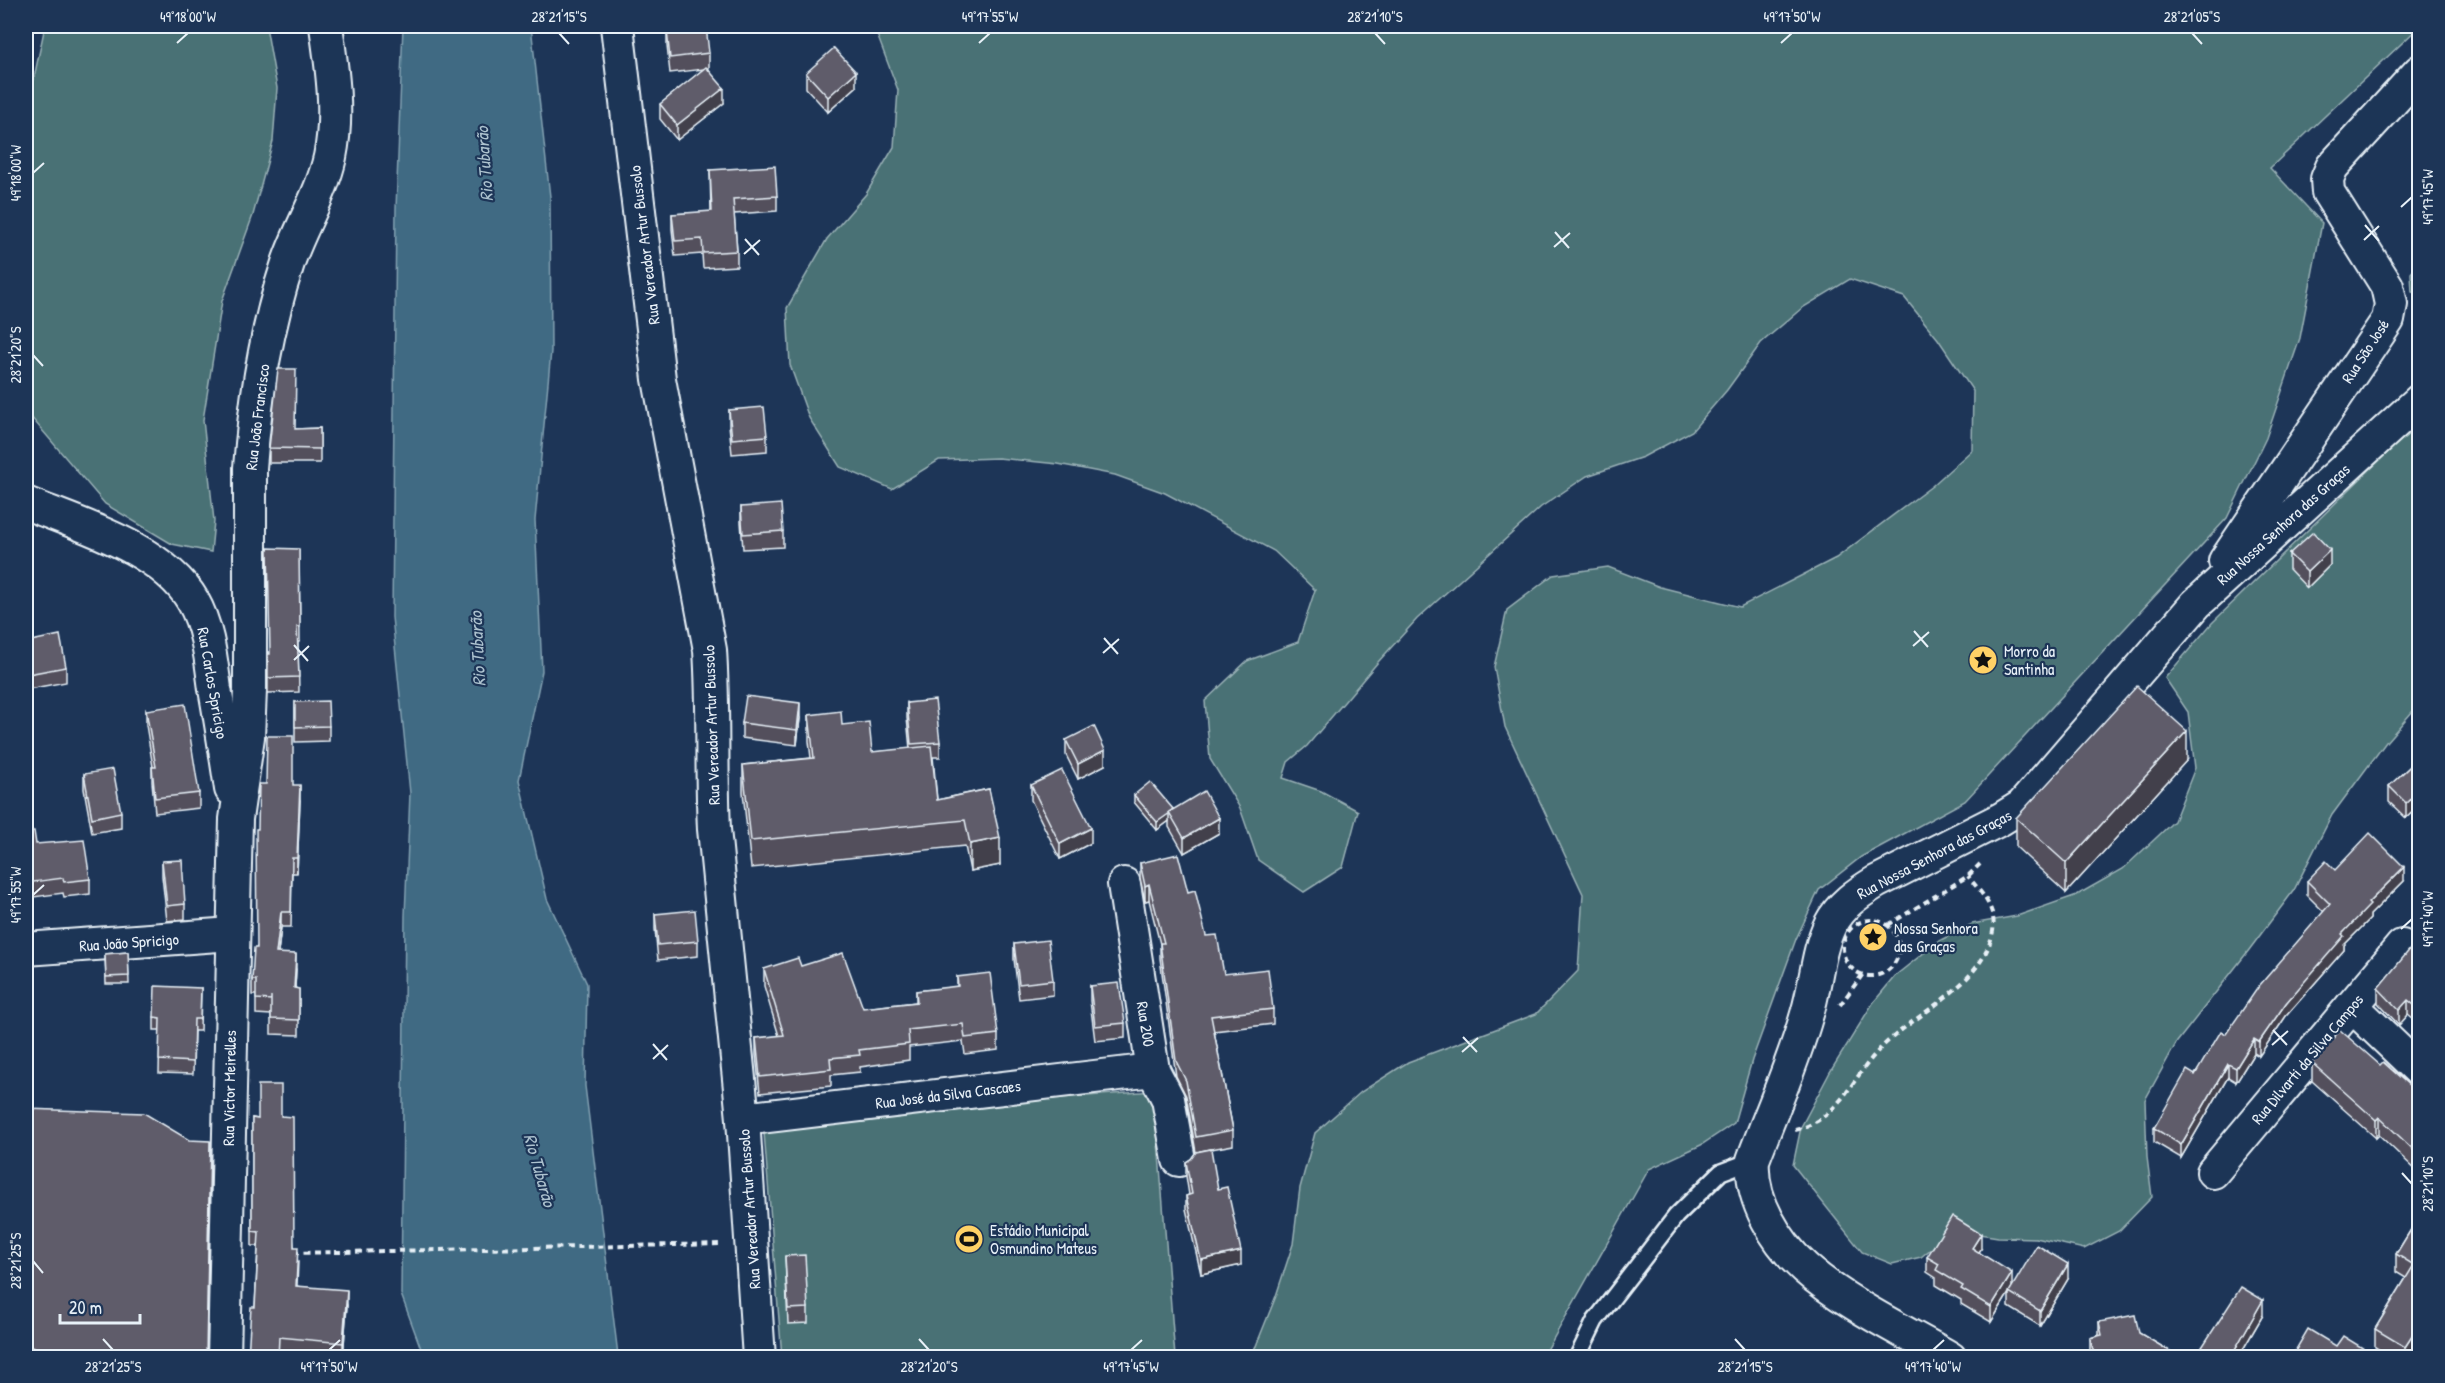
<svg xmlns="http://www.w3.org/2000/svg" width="2445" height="1383" font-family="'Patrick Hand',sans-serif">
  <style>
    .green { fill: #4a7174; stroke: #99b1b6; stroke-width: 1.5 }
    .water { fill: #3f6b83; stroke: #83a1b2; stroke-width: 1.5 }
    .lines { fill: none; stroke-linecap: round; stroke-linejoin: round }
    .lane-casing { stroke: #e8f1f8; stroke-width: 20 }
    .street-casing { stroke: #e8f1f8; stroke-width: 36 }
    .path { stroke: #e8f1f8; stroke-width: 4; stroke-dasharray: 6 4.5; stroke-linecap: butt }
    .lane { stroke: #1d3557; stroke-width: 15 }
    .street { stroke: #1d3557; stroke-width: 32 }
    .wall { fill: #524f5c; stroke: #e8f1f8; stroke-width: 1.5 }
    .shaded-wall { fill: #42404b; stroke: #e8f1f8; stroke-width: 1.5 }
    .building { fill: #5f5c6b; stroke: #e8f1f8; stroke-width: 1.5 }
    .ticks { fill: none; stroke: #e8f1f8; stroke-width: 2 }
    .labels { text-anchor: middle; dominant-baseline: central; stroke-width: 4.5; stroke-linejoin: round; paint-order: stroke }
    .street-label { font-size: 16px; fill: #e8f1f8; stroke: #1d3557 }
    .poi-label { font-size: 16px; fill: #e8f1f8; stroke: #1d3557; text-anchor: start }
    .water-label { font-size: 18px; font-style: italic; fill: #adc2cf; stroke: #1d3557 }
    .neatline { fill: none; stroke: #e8f1f8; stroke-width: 2 }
    .ticks-label { font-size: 15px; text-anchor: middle; fill: #e8f1f8 }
  </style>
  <rect width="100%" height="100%" fill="#1d3557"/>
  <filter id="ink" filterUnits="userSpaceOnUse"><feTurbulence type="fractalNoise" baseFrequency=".0167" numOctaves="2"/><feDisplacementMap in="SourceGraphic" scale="12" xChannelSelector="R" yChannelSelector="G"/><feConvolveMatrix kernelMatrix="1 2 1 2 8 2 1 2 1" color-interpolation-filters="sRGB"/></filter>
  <g filter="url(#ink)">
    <g class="green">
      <path d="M45,26H266L277,88L273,141L253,215L222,301L203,420L214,521L211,552L172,544L105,504L30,416L26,402V97L31,92Z"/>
      <path d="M870,26H2420L2270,168L2322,223L2300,338L2266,438L2227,518L1965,801L1861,857L1819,890L1796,939L1752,1060L1734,1123L1701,1145L1649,1169L1543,1357L1249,1358L1256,1346L1276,1296L1293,1244L1300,1188L1315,1133L1361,1092L1408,1062L1536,1014L1578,971L1583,894L1505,727L1494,667L1507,610L1553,575L1608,567L1660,587L1740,607L1836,558L1932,486L1972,450L1973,391L1938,339L1904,297L1850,279L1802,308L1761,343L1727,390L1692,431L1643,457L1587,476L1541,507L1417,619L1378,662L1307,746L1288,762L1283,778L1321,791L1358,811L1343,867L1304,892L1258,860L1240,808L1210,759L1205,701L1247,661L1298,642L1315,590L1274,551L1165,493L1115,475L1058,464L998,458L939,460L892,489L840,467L809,418L790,365L787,308L827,239L866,194L894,147L898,90L878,37Z"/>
      <path d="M2419,264V294L2412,292L2411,273Z"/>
      <path d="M2419,422V704L2386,742L2332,815L2294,890L2249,950L2177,1042L2145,1100L2147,1157L2152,1197L2119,1231L2084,1249L2036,1238L1998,1237L1954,1230L1921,1257L1892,1264L1862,1252L1793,1165L1801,1127L1830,1072L1873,1003L1896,975L1939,941L1972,924L2017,916L2077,895L2123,869L2174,821L2195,768L2188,712L2165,678L2212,623Z"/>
      <path d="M1154,1091L1175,1357H782L763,1120Z"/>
    </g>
    <path class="water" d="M403,26H531L550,197L551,351L535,520L542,671L519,780L547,899L587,984L585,1086L618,1355L616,1357H424L401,1294L405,916L410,793L392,617L396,209Z"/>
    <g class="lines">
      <g class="lane-casing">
        <path id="lane" d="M1577,1358L1595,1321L1676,1216L1721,1172L1753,1160"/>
      </g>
      <g class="street-casing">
        <g id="street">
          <path d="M617,26L659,379L710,650C714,709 711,769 714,829L743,1119L759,1358"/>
          <path d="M26,503C79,525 162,548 193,601C208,627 211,660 215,689C221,722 226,755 231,789"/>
          <path d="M2225,561L2388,320L2391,304L2387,286L2328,192L2327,179L2332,167L2420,71"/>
          <path d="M1124,884L1153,1070L1168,1099L1179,1160"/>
          <path d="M26,949L232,934"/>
          <path d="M2352,1006L2420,1071"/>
          <path d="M743,1119L1153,1070"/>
          <path d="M2213,1172L2402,946"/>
          <path d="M224,1358L236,819L248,737L250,690V468C255,399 266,329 288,263C300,227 322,194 330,157C339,114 332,68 326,26"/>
          <path d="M1950,1358C1905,1332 1843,1302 1805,1268C1777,1243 1750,1200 1753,1160C1771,1112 1793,1064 1807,1014C1816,985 1817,952 1830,925C1840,905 1858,893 1876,882L2001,819L2022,806L2196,604L2420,400"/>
        </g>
      </g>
      <g class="path">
        <circle cx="1871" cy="948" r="28"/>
        <path d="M1888,925L1968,876L1980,864"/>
        <path d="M1840,1005L1863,974"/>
        <path d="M1795,1130C1839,1119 1850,1081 1878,1051C1913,1013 1983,987 1993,931C1997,908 1981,893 1968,876"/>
        <path d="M293,1253L723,1244"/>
      </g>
      <use href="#lane" class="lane"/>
      <use href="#street" class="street"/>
    </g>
    <g class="wall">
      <path d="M667,31L709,53V68H708L724,103L677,140L660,119V104L704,69L670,73L667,46Z"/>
      <path d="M806,73L856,87L828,112L806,88Z"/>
      <path d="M710,170L777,196V211L734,214L737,251V266L703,268L702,254L675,256L672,229V214L711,212Z"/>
      <path d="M729,410L767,436V451L732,454L729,425Z"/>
      <path d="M320,428V463H269V448L295,429Z"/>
      <path d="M741,507L783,531V547L743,549L741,522Z"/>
      <path d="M299,549L300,642H298L299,692L268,693V654H270Z"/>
      <path d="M2289,554L2330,565L2307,588L2289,569Z"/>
      <path d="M26,642L66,667V682L28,689L26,677Z"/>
      <path d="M295,702L329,726V741L295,742Z"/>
      <path d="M907,703L940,742V757H933L937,800L989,789L1000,865L970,871L965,846L751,868L743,792V765L811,758L809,741V715L842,725L872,752L910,749L907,718Z"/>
      <path d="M146,710L199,793V808L155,813L152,782V767H153L146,725Z"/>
      <path d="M800,718L797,745L742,738V723Z"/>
      <path d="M1066,740L1105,765L1078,779L1066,755Z"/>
      <path d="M2420,757V805L2406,818L2389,802V786Z"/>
      <path d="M2187,760L2066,893L2016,847V818Z"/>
      <path d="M84,774L121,812V828L92,833L84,789Z"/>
      <path d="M293,785L300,800L297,873H292L291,927H281L278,953L296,969L295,988L299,989V1035L271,1034V1013V1015L256,1014V995H252V980L257,948Z"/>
      <path d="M1031,785L1091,843L1060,859L1031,800Z"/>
      <path d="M1134,795L1173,809L1219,833L1184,853L1169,827V821L1157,830L1134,802Z"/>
      <path d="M26,832L36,844L90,879V894L64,897L63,893L26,898Z"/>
      <path d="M162,861L185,904V919L167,921L162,876Z"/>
      <path d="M1140,863L1188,892L1206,936L1224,974L1273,1009V1024L1214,1031L1233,1130V1145L1200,1151L1218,1189L1241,1265L1201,1274L1186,1209V1196L1189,1195L1186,1176V1162L1191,1159L1196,1152L1186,1096L1176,1076L1160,958V944L1149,900L1145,901L1140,878Z"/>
      <path d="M2335,870L2404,881L2370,915V919L2344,945V950L2286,1016L2259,1056L2254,1053L2236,1082L2228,1077L2181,1158L2154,1142V1128L2226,1034L2324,912L2307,895V881Z"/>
      <path d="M655,914L698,941V956L658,960L655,929Z"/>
      <path d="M1014,944L1053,980V995L1019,999L1014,959Z"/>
      <path d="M2420,945V1025L2408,1015L2399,1025L2378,1003V988Z"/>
      <path d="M128,952L129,984H106L105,954Z"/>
      <path d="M801,966L863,1008L916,1002V991L957,987V977L998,1034V1050L965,1054L963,1041L909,1047V1060L860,1067V1072L831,1075V1086L760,1093L756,1055V1038L779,1036L764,986V969Z"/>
      <path d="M1090,986L1125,1023V1038L1095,1041L1090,1001Z"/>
      <path d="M201,988L200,1031H194L193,1074L159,1073L160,1030H154V1017Z"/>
      <path d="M2312,1063L2380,1065L2420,1095V1174L2379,1135L2376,1138L2312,1081Z"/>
      <path d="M26,1109L210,1170L207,1358H26Z"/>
      <path d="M281,1116L294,1247L298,1262L297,1286L347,1305L343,1358L279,1352V1358H248L255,1307L258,1246H252V1118L258,1119Z"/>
      <path d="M2420,1215V1342L2410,1358H2392L2375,1347V1329L2406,1278L2396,1272V1254Z"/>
      <path d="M1981,1249L1979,1252L2012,1287L2068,1279L2040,1326L2009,1307V1293L1991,1322L1961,1304V1300L1936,1285V1278L1927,1272V1257Z"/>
      <path d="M785,1256L808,1308V1323L788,1324Z"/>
      <path d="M2263,1315L2238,1358H2091L2090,1352V1338L2099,1335V1322L2139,1333L2178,1356L2197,1355Z"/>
    </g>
    <g class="shaded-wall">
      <path d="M856,72V87L828,112V97Z"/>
      <path d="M724,88V103L677,140V125Z"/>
      <path d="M2330,550V565L2307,588V572Z"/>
      <path d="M800,703V718L797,745V730Z"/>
      <path d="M2187,731V760L2066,893V863Z"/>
      <path d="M1105,750V765L1078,779V764Z"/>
      <path d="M300,785V800L297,873V858Z"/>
      <path d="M2420,790V805L2406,818V803Z"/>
      <path d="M1169,813V821L1157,830V822Z"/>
      <path d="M1219,818V833L1184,853V838Z"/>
      <path d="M1091,828V843L1060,859V844Z"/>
      <path d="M1000,838V865L970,871V844Z"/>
      <path d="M2404,867V881L2370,915V919L2344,945V950L2286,1016L2259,1056V1042L2286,1003L2342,934L2368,903Z"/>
      <path d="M1149,884V900L1145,901V886Z"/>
      <path d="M281,912V927L276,968V953Z"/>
      <path d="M296,954V969L294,1004V988Z"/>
      <path d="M2408,1000V1015L2399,1025V1010Z"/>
      <path d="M2254,1039V1053L2236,1082V1068Z"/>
      <path d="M2228,1064V1077L2181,1158V1145Z"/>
      <path d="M2379,1117V1135L2376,1138V1120Z"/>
      <path d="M210,1141V1170L206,1358Z"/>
      <path d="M1981,1234V1249L1972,1263V1248Z"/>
      <path d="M1241,1251V1265L1201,1274V1260Z"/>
      <path d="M2068,1264V1279L2040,1326V1311Z"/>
      <path d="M2012,1273V1288L1991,1322V1307Z"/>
      <path d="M347,1290V1305L343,1358V1343Z"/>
      <path d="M2263,1300V1315L2238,1358H2230Z"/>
      <path d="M2420,1324V1342L2410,1358H2405V1347Z"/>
    </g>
    <g class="building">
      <path d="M706,26L709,53L670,58L667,31Z"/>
      <path d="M834,48L856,72L828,97L806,73Z"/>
      <path d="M706,67L724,88L677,125L660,104Z"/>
      <path d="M775,166L777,196L733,199L737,251L703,253L702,239L675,241L672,214L712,211L710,170Z"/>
      <path d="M278,369H296L295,429L320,428V449L269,448Z"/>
      <path d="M764,407L767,436L732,439L729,410Z"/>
      <path d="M781,504L783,531L743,534L741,507Z"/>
      <path d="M2313,532L2330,550L2307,572L2289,554Z"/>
      <path d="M268,548L299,549L300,627H297L299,677L268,678V654H270Z"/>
      <path d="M60,635L66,667L28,674L26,662V642Z"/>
      <path d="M2137,686L2187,731L2066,863L2016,818Z"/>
      <path d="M746,696L800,703L797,730L742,723Z"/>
      <path d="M935,700L940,742L911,744L907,703Z"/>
      <path d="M328,701L329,726L295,727V702Z"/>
      <path d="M185,704L199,793L155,798L152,767H156L146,710Z"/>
      <path d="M841,711L842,725L869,722L872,752L931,746L937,800L989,789L1000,838L970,844L965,820L751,841L743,765L814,758L809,715Z"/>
      <path d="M1094,726L1105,750L1078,764L1066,740Z"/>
      <path d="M267,736H293V785H300L297,858H292L291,912H281L276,953L296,954L294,988L299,989V1020L271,1019V996V1000L256,999V980H252L254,948H257L256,829H258L259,784H266Z"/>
      <path d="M2420,757V790L2406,803L2389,786Z"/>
      <path d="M113,769L121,812L92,818L84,774Z"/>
      <path d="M1062,770L1091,828L1060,844L1031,785Z"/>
      <path d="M1150,782L1173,809L1169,812L1170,813L1157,822L1134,795Z"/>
      <path d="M1204,791L1219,818L1184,838L1169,812Z"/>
      <path d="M34,831L36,844L84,840L90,879L64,882L63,878L26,883V832Z"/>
      <path d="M2370,833L2404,867L2368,903L2370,905L2342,934L2344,936L2286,1003L2259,1042L2254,1039L2236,1068L2228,1064L2181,1145L2154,1128L2187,1070L2195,1075L2221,1031L2226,1034L2259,986L2330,904L2307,881L2326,861L2335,870Z"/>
      <path d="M1178,854L1188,892L1195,890L1206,936L1217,935L1224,974L1268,969L1273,1009L1211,1016L1233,1130L1196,1137L1186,1081L1176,1061L1160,943H1164L1149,884L1145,886L1140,863Z"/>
      <path d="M182,860L185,904L167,906L162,861Z"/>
      <path d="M695,910L698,941L658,945L655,914Z"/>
      <path d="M1048,940L1053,980L1019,984L1014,944Z"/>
      <path d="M2416,942L2420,945V1010L2408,1000L2399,1010L2378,988Z"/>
      <path d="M128,952L129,976L106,977L105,954Z"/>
      <path d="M843,953L863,1008L917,1002L916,991L958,986L957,977L990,973L998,1034L965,1038L963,1024L908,1030L909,1044L859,1050L860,1055L830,1058L831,1069L760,1077L756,1038L784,1035L764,969L798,958L801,966Z"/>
      <path d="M1119,983L1125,1023L1095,1026L1090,986Z"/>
      <path d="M155,986L201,988L200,1019H194L193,1062L159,1060L160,1018L154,1017Z"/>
      <path d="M2340,1030L2380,1065L2383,1062L2420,1095V1156L2379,1117L2376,1120L2312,1063Z"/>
      <path d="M258,1085H281V1116L293,1117L294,1247H298L296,1286L347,1290L343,1343L279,1337L278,1358H248L251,1307H255L259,1232L252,1231V1118L258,1119Z"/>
      <path d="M26,1109L144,1113L189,1140L210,1141L206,1357L26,1347Z"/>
      <path d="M1211,1149L1218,1189L1227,1187L1241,1251L1201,1260L1186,1196L1192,1194L1186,1162L1191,1159L1196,1152Z"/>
      <path d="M2420,1215V1324L2405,1347L2375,1329L2414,1265L2396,1254Z"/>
      <path d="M1952,1216L1981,1234L1972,1248L2012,1273L1991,1307L1961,1289L1963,1286L1936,1270L1939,1264L1927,1257Z"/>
      <path d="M2037,1245L2068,1264L2040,1311L2009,1292Z"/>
      <path d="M805,1255L808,1308L788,1309L785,1256Z"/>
      <path d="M2241,1287L2263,1300L2230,1358H2095L2090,1338L2102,1335L2099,1322L2135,1315L2139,1333L2178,1356L2197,1355Z"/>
      <path d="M2308,1329L2336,1346L2343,1336L2374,1355L2372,1358H2291Z"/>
    </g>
  </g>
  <path class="ticks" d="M559,33L569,44M1375,33L1385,44M2192,33L2202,44M177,43L188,33M979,43L990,33M1781,43L1792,33M33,173L44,163M2401,207L2412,197M2365,225L2379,241M1555,232L1569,248M745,239L759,255M2364,240L2379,226M1554,247L1570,233M744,254L760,240M33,355L43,366M1914,631L1928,647M1104,638L1118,654M294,645L308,661M1913,646L1929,632M1103,653L1119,639M294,660L309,646M33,895L44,885M2401,929L2412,919M2273,1030L2287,1045M1463,1037L1477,1052M653,1044L667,1060M2272,1045L2288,1031M1462,1052L1478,1038M653,1059L668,1045M2402,1173L2412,1184M33,1261L43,1273M103,1339L113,1350M919,1339L929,1350M1735,1339L1745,1350M329,1350L340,1340M1131,1350L1142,1340M1933,1350L1944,1340"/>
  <defs>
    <g id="sight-disc" transform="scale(1.5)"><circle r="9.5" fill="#ffd166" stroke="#1d3557"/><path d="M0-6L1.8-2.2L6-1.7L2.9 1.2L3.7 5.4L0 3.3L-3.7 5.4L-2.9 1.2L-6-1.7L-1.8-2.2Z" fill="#111"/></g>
    <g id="stadium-disc" transform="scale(1.5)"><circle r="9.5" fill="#ffd166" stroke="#1d3557"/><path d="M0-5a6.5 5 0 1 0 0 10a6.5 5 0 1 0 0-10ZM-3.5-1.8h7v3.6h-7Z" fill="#111"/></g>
  </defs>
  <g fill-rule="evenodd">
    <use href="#sight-disc" x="1983" y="660"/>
    <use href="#sight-disc" x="1873" y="937"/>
    <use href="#stadium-disc" x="969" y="1239"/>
  </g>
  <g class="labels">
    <g class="street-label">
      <text transform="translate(644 245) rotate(-97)">Rua Vereador Artur Bussolo</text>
      <text transform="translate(2365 351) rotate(-57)">Rua São José</text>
      <text transform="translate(257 417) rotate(-83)">Rua João Francisco</text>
      <text transform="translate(2283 524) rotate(-42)">Rua Nossa Senhora das Graças</text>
      <text transform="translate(213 683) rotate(80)">Rua Carlos Spricigo</text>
      <text transform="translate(711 725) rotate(-92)">Rua Vereador Artur Bussolo</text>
      <text transform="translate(1934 854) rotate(-28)">Rua Nossa Senhora das Graças</text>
      <text transform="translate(129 942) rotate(-4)">Rua João Spricigo</text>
      <text transform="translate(1146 1024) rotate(81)">Rua 200</text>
      <text transform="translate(2307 1059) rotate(-50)">Rua Dilvarti da Silva Campos</text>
      <text transform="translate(229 1088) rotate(-89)">Rua Victor Meirelles</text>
      <text transform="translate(948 1094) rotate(-7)">Rua José da Silva Cascaes</text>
      <text transform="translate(749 1209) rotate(-94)">Rua Vereador Artur Bussolo</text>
    </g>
    <g class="poi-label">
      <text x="2004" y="651">Morro da<tspan x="2004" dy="18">Santinha</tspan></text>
      <text x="1894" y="928">Nossa Senhora<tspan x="1894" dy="18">das Graças</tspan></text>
      <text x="990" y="1230">Estádio Municipal<tspan x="990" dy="18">Osmundino Mateus</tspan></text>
    </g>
    <g class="water-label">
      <text transform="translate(484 164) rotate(-94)">Rio Tubarão</text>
      <text transform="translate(477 649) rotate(-93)">Rio Tubarão</text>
      <text transform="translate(540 1170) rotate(74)">Rio Tubarão</text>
    </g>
  </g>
  <rect width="2445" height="1383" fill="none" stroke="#1d3557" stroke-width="66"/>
  <path d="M60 1314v9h80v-9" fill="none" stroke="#e8f1f8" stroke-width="3"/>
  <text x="69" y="1314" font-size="18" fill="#e8f1f8" stroke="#1d3557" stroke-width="4.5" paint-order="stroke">20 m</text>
  <rect x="33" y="33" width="2379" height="1317" class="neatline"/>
  <g class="ticks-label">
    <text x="188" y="22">49°18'00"W</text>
    <text x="559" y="22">28°21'15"S</text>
    <text x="990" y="22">49°17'55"W</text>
    <text x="1375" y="22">28°21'10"S</text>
    <text x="1792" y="22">49°17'50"W</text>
    <text x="2192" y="22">28°21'05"S</text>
    <text transform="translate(16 173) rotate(-90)" y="5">49°18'00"W</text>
    <text transform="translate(2428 197) rotate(-90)" y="5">49°17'45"W</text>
    <text transform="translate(16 355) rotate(-90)" y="5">28°21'20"S</text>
    <text transform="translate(16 895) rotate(-90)" y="5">49°17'55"W</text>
    <text transform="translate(2428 919) rotate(-90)" y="5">49°17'40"W</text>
    <text transform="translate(2428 1184) rotate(-90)" y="5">28°21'10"S</text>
    <text transform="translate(16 1261) rotate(-90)" y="5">28°21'25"S</text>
    <text x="113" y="1372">28°21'25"S</text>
    <text x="329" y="1372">49°17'50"W</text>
    <text x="929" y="1372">28°21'20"S</text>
    <text x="1131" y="1372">49°17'45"W</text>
    <text x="1745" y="1372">28°21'15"S</text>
    <text x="1933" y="1372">49°17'40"W</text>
  </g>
</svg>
